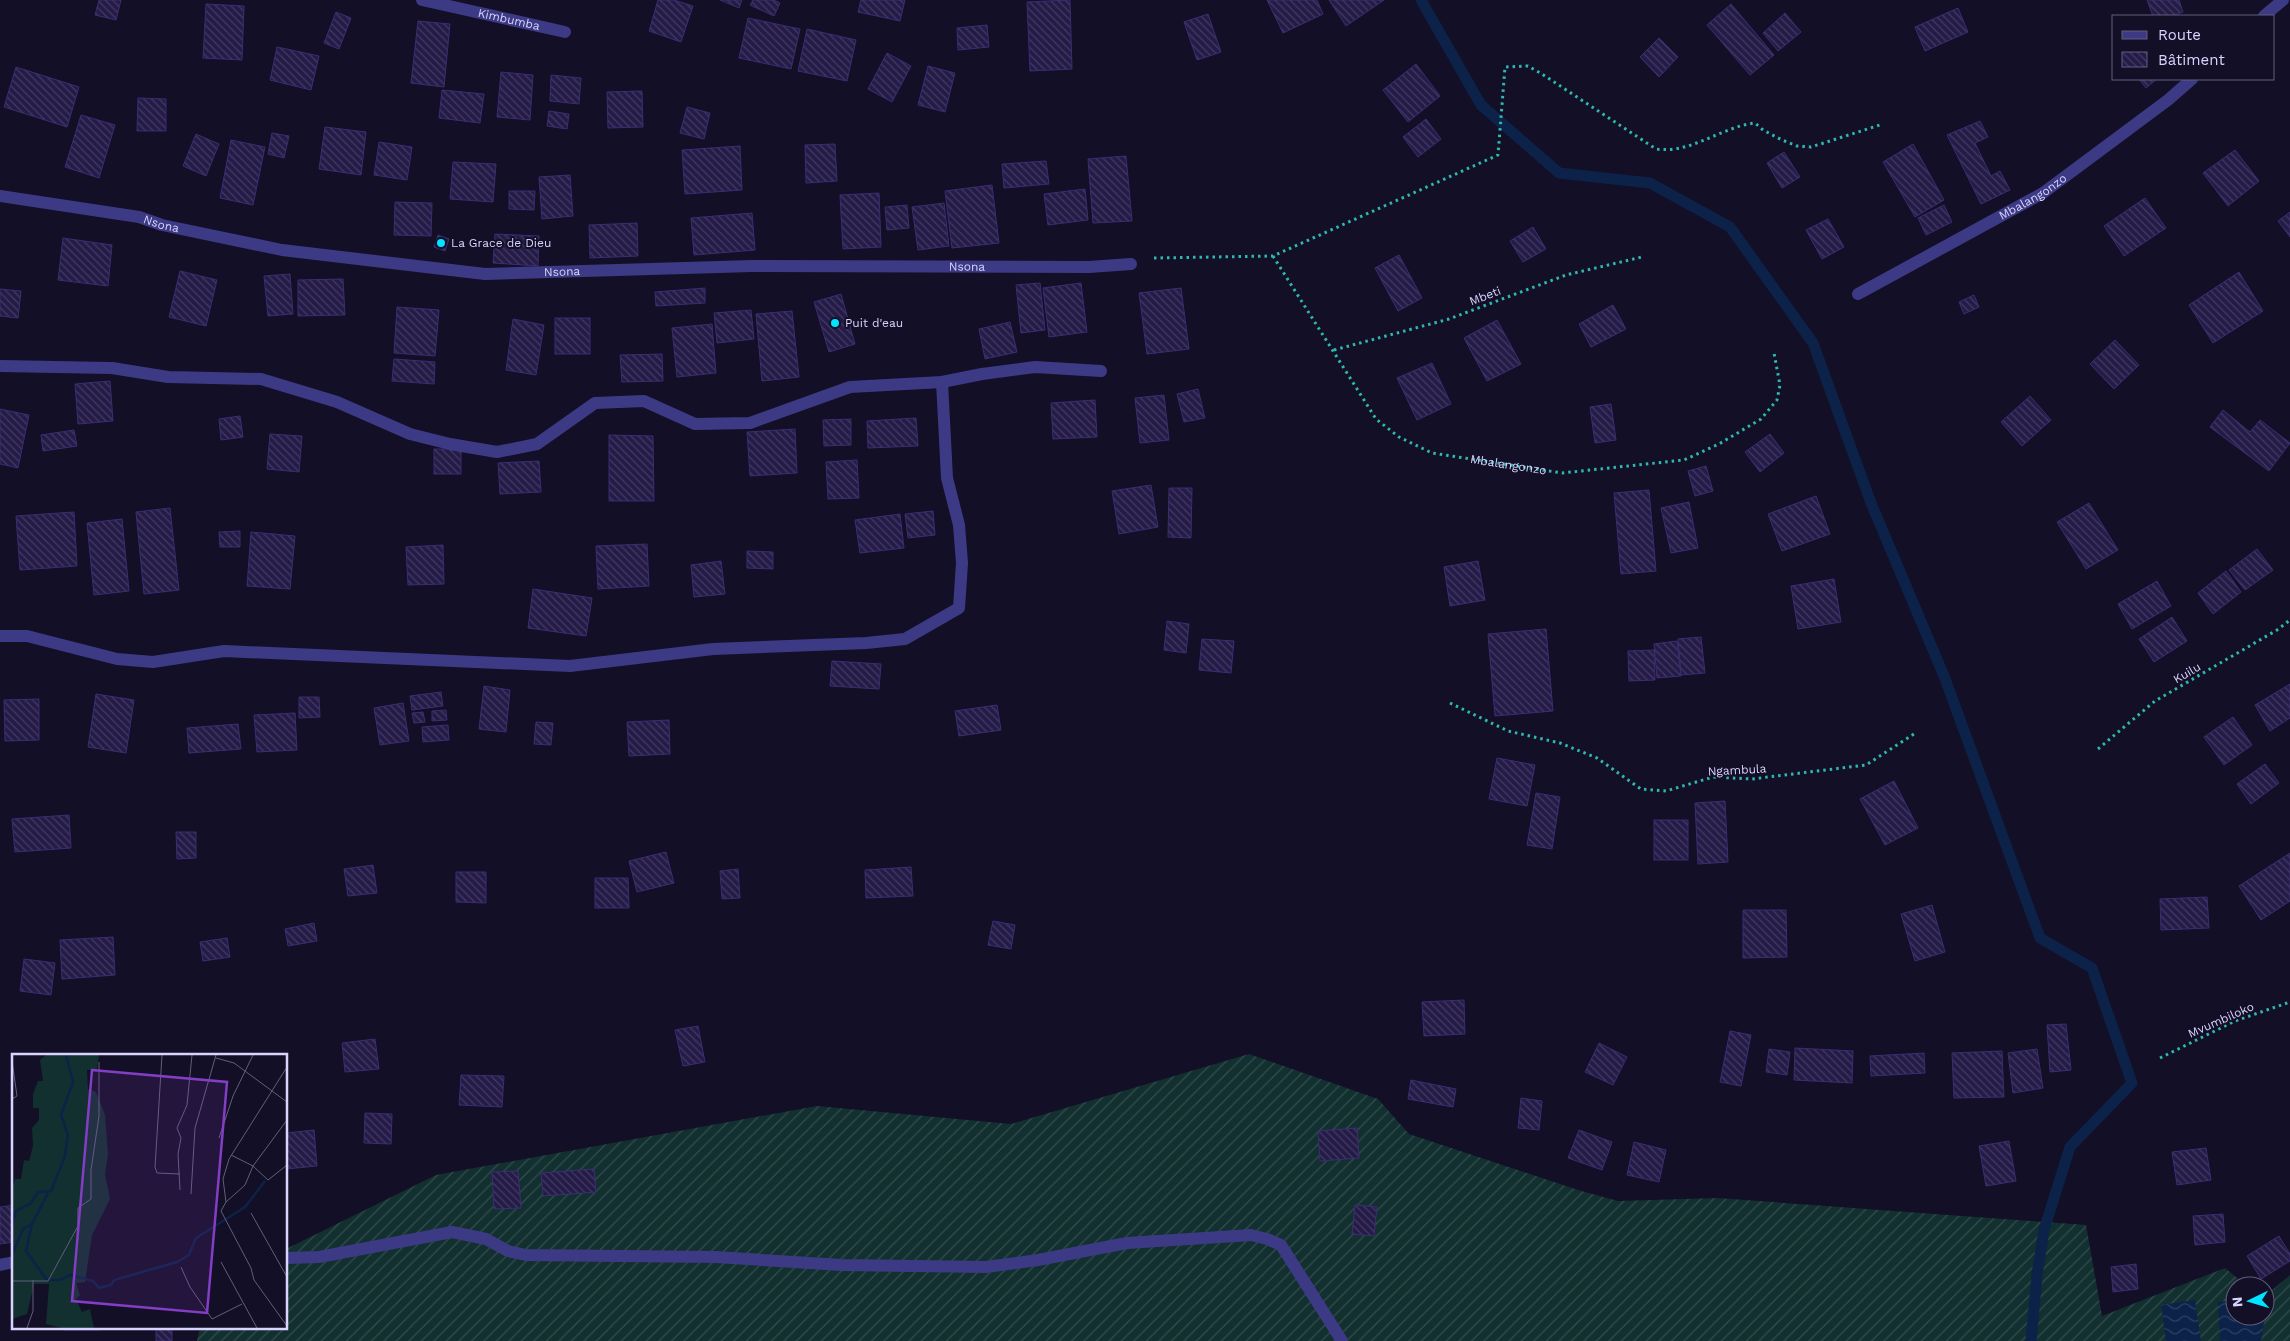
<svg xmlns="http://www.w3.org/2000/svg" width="2290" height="1341" font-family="'Work Sans',sans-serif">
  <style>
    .garden { fill: url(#garden-furrows) }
    .water { fill: url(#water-waves) }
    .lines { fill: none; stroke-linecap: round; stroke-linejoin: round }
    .stream { stroke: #0c2248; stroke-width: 11 }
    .building { fill: url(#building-back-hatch); stroke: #3b2d73 }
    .path { stroke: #2fb8b0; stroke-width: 3; stroke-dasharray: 2.5 4; stroke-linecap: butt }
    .minor { stroke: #3d3a85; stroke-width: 12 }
    .poi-dot { fill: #00e5ff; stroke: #130f26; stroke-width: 2 }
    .labels { text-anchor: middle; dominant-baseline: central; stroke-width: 4; stroke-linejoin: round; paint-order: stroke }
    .street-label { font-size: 12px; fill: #d9d4ff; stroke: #130f26 }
    .poi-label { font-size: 12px; fill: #d9d4ff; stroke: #130f26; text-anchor: start }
    .inset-river { fill: none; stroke: #0c2248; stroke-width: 2.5 }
    .inset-road { fill: none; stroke: #625e7d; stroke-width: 1 }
    .view { fill: #843dc5; fill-opacity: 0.15; stroke: #843dc5; stroke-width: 2.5 }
    .inset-edge { fill: none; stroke: #d9d4ff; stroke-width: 2.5 }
  </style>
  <defs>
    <pattern id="garden-furrows" width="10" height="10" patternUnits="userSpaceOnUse" patternTransform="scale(1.25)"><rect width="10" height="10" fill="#12302f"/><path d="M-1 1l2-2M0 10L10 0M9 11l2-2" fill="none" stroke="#344d4e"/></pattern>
    <pattern id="water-waves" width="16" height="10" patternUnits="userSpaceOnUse" patternTransform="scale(1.25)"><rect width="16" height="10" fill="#0c2248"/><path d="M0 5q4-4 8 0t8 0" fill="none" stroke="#2f4163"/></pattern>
    <pattern id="building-back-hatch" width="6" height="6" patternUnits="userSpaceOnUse" patternTransform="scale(1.25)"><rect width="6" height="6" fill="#241b47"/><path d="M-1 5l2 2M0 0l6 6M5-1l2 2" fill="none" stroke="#433b63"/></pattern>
  </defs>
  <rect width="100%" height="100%" fill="#130f26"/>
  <path class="garden" d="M1249,1054L1378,1099L1409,1134L1578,1190L1618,1201L1717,1198L2086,1225L2102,1316L2225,1268L2247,1286H2235V1316H2265V1296L2290,1275V1341H197L200,1327H286V1249L436,1175L817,1106L1011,1124Z"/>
  <g class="water">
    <path d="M2195,1300L2201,1341H2166L2161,1305Z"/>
    <path d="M2235,1300V1316H2265L2261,1341H2220L2218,1302Z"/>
  </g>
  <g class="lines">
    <path class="stream" d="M1421,0L1481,105L1559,173L1650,183L1730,227L1813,343L1871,503L1944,676L2040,938L2092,968L2132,1083L2070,1147L2044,1230L2037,1275L2031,1341"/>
  </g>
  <g class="building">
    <path d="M99,0H121L116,20L95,15Z"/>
    <path d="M658,0H674L693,6L681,42L649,31Z"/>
    <path d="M720,0H742L739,8Z"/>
    <path d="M753,0H774L780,3L774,16L750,5Z"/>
    <path d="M861,0H905L900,21L858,12Z"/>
    <path d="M1070,0L1072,69L1030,71L1027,2Z"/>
    <path d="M1267,0H1317L1323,14L1283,33Z"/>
    <path d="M1329,0H1384L1346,26Z"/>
    <path d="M2147,0H2179L2183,12L2171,16H2153Z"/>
    <path d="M206,4L244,6L242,60L203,58Z"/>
    <path d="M1731,4L1774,55L1750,75L1707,25Z"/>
    <path d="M1958,8L1968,32L1925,51L1915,27Z"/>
    <path d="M336,12L351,18L339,49L324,43Z"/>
    <path d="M1785,13L1801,32L1778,51L1763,33Z"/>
    <path d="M1208,14L1221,52L1197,60L1184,22Z"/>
    <path d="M748,18L800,29L791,69L739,58Z"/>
    <path d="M418,21L450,24L444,87L411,83Z"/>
    <path d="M987,25L989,47L958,50L957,28Z"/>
    <path d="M807,29L856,40L847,81L798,71Z"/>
    <path d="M1659,38L1678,57L1659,77L1640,57Z"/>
    <path d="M277,47L319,56L311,90L270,80Z"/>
    <path d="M887,53L911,66L892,102L868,89Z"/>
    <path d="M1416,64L1440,96L1408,122L1383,90Z"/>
    <path d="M928,66L955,73L945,112L918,105Z"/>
    <path d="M16,67L79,87L67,127L4,107Z"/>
    <path d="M501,72L533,75L530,120L497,117Z"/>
    <path d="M551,75L581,78L579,104L550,101Z"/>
    <path d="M2139,79H2157L2146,88Z"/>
    <path d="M442,90L484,94L480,123L439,118Z"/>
    <path d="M642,91L643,127L608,128L607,92Z"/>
    <path d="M138,98L166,99V131H137Z"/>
    <path d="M687,107L710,113L704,139L680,133Z"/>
    <path d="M549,111L569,114L567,129L547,126Z"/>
    <path d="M81,115L115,125L99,178L65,167Z"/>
    <path d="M1426,119L1441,139L1418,157L1403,137Z"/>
    <path d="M1980,121L1988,137L1975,143L1991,176L2000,171L2010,190L1981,204L1947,135Z"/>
    <path d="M325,127L366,132L361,175L319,169Z"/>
    <path d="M272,133L289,136L284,158L268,154Z"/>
    <path d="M196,134L219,144L206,176L183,166Z"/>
    <path d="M231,140L265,147L253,205L220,198Z"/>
    <path d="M379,142L412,147L407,180L374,175Z"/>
    <path d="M835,144L837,181L806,183L805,145Z"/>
    <path d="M1913,144L1944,200L1915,217L1883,162Z"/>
    <path d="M740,146L742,190L685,194L682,150Z"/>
    <path d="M2235,150L2259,181L2228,206L2203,173Z"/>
    <path d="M1784,152L1800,177L1782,188L1767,163Z"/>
    <path d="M1126,156L1132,221L1093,223L1088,159Z"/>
    <path d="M1046,161L1049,184L1004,188L1002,164Z"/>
    <path d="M453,162L496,164L493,202L450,199Z"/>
    <path d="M570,175L573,216L542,219L539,177Z"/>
    <path d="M992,185L999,243L952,248L945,191Z"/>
    <path d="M1085,189L1088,220L1048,225L1044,194Z"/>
    <path d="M509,191H535L534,210L509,209Z"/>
    <path d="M879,193L881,247L843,249L840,195Z"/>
    <path d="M2145,198L2166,228L2124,256L2104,226Z"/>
    <path d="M395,202L432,203L431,236L394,235Z"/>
    <path d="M944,203L949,246L918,250L912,207Z"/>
    <path d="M907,205L909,228L887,230L885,207Z"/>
    <path d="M1944,205L1952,222L1926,235L1918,218Z"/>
    <path d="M2290,212V237L2278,221Z"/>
    <path d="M752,213L755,250L694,255L691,218Z"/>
    <path d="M1828,219L1844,247L1822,259L1806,230Z"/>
    <path d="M637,223L638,256L590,258L589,225Z"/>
    <path d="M1533,227L1546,249L1523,262L1510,241Z"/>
    <path d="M495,234L539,236L538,266L493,263Z"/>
    <path d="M438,235L449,239L445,251L434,247Z"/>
    <path d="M63,238L112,245L108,286L58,280Z"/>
    <path d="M1399,255L1422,298L1398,311L1375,268Z"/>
    <path d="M180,271L217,280L206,326L169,317Z"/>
    <path d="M2239,272L2263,311L2213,343L2189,305Z"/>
    <path d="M290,274L293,314L268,316L264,276Z"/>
    <path d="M343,279L345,315L298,316V280Z"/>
    <path d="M1040,283L1045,330L1021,333L1016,285Z"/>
    <path d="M1081,283L1087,332L1049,337L1043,288Z"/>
    <path d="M705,288V303L656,306L655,292Z"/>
    <path d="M1181,288L1189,349L1147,354L1139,293Z"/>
    <path d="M0,289L21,291L18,318L0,316Z"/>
    <path d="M841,294L855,344L829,352L814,302Z"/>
    <path d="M1974,295L1979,307L1964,314L1959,302Z"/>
    <path d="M1613,305L1626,329L1591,347L1579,324Z"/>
    <path d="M397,307L439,310L435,356L394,353Z"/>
    <path d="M751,310L754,339L717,343L714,313Z"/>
    <path d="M792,311L799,377L762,381L756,314Z"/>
    <rect x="555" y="318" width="35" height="36"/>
    <path d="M513,319L544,325L536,375L506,370Z"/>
    <path d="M1497,320L1521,364L1487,381L1464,338Z"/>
    <path d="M1010,322L1017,352L985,359L979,329Z"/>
    <path d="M712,324L716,373L677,377L672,328Z"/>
    <path d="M2115,340L2139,365L2114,389L2090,364Z"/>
    <path d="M662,354L663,381L622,382L620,355Z"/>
    <path d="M394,359L435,362L434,384L392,381Z"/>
    <path d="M1432,363L1451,404L1417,420L1397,378Z"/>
    <path d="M110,381L113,421L78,424L75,384Z"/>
    <path d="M1198,389L1205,418L1184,422L1177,394Z"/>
    <path d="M1164,395L1169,440L1140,443L1135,398Z"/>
    <path d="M2030,396L2051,420L2022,446L2001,422Z"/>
    <path d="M1095,400L1097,437L1053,439L1051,403Z"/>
    <path d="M1611,404L1616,440L1595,443L1590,407Z"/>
    <path d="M0,409L29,415L18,468L0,464Z"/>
    <path d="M2223,410L2250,432L2260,420L2290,443L2269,471L2210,427Z"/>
    <path d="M240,416L243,437L221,440L219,419Z"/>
    <path d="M916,418L918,446L868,448L867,421Z"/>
    <path d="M851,419V445L824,446L823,420Z"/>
    <path d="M795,429L797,473L750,476L747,432Z"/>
    <path d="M74,430L77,446L43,451L41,435Z"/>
    <path d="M270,434L302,436L299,472L267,469Z"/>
    <path d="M1770,434L1784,453L1760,472L1745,452Z"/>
    <path d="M609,435L653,436L654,501H609Z"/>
    <rect x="434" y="449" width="27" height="25"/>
    <path d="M857,460L859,498L828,499L826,462Z"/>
    <path d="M539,461L541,492L500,494L498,463Z"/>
    <path d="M1706,466L1713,491L1695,496L1688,471Z"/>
    <path d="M1151,485L1158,527L1119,534L1112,491Z"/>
    <path d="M1169,488H1192L1191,538L1168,537Z"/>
    <path d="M1649,490L1656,571L1621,574L1614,493Z"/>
    <path d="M1816,496L1830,534L1782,551L1768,514Z"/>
    <path d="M1689,502L1698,548L1671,553L1661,508Z"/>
    <path d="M2089,503L2118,550L2086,569L2057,522Z"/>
    <path d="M170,508L179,590L144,594L136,512Z"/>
    <path d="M933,511L935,535L908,538L905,514Z"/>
    <path d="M74,512L77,566L20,570L16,516Z"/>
    <path d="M900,514L904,548L860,553L855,520Z"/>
    <path d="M122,519L129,591L94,595L87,523Z"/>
    <path d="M240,531V547H220L219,532Z"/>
    <path d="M251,532L295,536L290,589L247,586Z"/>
    <path d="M647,544L649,586L598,589L596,546Z"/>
    <path d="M443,545L444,584L408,585L406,547Z"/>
    <path d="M2257,549L2273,570L2245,590L2229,570Z"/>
    <path d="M747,551L773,552V569L747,568Z"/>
    <path d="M721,561L725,594L694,597L691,565Z"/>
    <path d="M1478,561L1485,600L1450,606L1444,567Z"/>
    <path d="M2226,571L2241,592L2213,614L2198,593Z"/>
    <path d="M1834,579L1841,622L1798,629L1791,586Z"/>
    <path d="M2157,581L2171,606L2132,629L2118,604Z"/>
    <path d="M533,589L592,598L586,636L528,628Z"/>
    <path d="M2172,617L2187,641L2154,662L2139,639Z"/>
    <path d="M1167,621L1189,624L1186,653L1164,650Z"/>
    <path d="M1546,629L1553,711L1495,716L1488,634Z"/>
    <path d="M1701,637L1705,673L1681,675L1678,639Z"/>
    <path d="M1202,639L1234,641L1231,673L1199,670Z"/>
    <path d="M1677,641L1681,676L1657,678L1654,644Z"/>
    <path d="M1654,650L1655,680L1629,681L1628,651Z"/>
    <path d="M832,661L881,664L879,689L830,686Z"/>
    <path d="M2290,684V718L2270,731L2255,705Z"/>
    <path d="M484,686L510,690L506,732L479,729Z"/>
    <path d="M441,692L443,706L412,710L410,696Z"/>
    <path d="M96,694L134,700L126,753L88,747Z"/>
    <path d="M299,697H319L320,717L299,718Z"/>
    <path d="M39,699V740L5,741L4,700Z"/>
    <path d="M403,703L409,741L380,745L374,708Z"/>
    <path d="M997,705L1001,730L959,736L955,711Z"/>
    <path d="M446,710L447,720L432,721V711Z"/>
    <path d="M423,712L425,722L414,723L412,713Z"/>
    <path d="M295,713L297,750L257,752L254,715Z"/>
    <path d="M2233,717L2252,745L2224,765L2204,737Z"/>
    <path d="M669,720L670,754L629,756L627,722Z"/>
    <path d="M536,722L553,723L551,745L534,744Z"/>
    <path d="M238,724L241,749L189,753L187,728Z"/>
    <path d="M448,725L449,740L423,742L422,727Z"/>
    <path d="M1497,758L1535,765L1527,806L1489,799Z"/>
    <path d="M2265,764L2279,783L2251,804L2237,784Z"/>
    <path d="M1894,781L1918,828L1885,845L1860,799Z"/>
    <path d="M1536,793L1560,797L1552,849L1527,845Z"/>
    <path d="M1725,801L1728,862L1698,864L1695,803Z"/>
    <path d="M69,815L71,848L15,852L12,819Z"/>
    <rect x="1654" y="820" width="34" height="40"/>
    <path d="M176,832H196V858L177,859Z"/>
    <path d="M666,852L674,883L637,892L629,861Z"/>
    <path d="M2290,853V901L2261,920L2239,886Z"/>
    <path d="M373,865L377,893L348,896L344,869Z"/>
    <path d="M911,867L913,896L866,898L865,870Z"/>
    <path d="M738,869L740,898L722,899L720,871Z"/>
    <path d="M456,872H486V903L456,902Z"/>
    <path d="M595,878H628L629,908H595Z"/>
    <path d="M2207,897L2209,928L2161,930L2160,899Z"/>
    <path d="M1932,905L1945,952L1915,961L1901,914Z"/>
    <path d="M1743,910H1786L1787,957L1743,958Z"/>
    <path d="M993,921L1015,925L1011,949L988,945Z"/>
    <path d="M314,923L317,941L288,946L285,929Z"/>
    <path d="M113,937L115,975L62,979L60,940Z"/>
    <path d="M227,938L230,957L203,961L200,942Z"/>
    <path d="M24,959L55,963L51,995L20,991Z"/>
    <path d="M1464,1000L1465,1034L1424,1036L1422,1002Z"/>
    <path d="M2066,1024L2071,1070L2050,1072L2047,1025Z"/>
    <path d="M698,1026L705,1062L683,1066L675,1030Z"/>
    <path d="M1730,1031L1751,1035L1741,1086L1720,1082Z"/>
    <path d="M375,1039L379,1069L345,1072L342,1043Z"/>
    <path d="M1599,1043L1627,1057L1613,1085L1585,1072Z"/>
    <path d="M1795,1048L1853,1051L1852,1083L1794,1080Z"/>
    <path d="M1769,1049L1790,1052L1787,1075L1766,1072Z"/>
    <path d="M2037,1049L2043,1088L2013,1093L2008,1053Z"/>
    <path d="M2002,1051L2004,1097L1954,1098L1952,1053Z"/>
    <path d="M1924,1053L1925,1073L1871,1076L1870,1056Z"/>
    <path d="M461,1075L504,1076L502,1107L459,1105Z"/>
    <path d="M1411,1080L1456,1089L1453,1107L1408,1099Z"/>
    <path d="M1521,1098L1542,1101L1539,1130L1518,1128Z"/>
    <path d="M365,1113L392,1114L391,1144L364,1143Z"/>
    <path d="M1357,1128L1359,1158L1320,1161L1318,1131Z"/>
    <path d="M314,1130L317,1166L286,1169V1133Z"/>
    <path d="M1579,1130L1612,1142L1602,1170L1568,1158Z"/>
    <path d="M2009,1141L2016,1181L1986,1186L1979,1146Z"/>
    <path d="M1634,1142L1666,1150L1659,1182L1627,1175Z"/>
    <path d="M2206,1148L2211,1180L2177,1185L2172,1152Z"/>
    <path d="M594,1169L596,1192L543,1196L541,1173Z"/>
    <path d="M518,1171L521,1208L494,1209L492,1172Z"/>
    <path d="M14,1205V1242L0,1244V1207Z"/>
    <path d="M1355,1205L1377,1207L1374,1236L1352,1234Z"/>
    <path d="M2223,1214L2225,1242L2195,1245L2193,1216Z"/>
    <path d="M2279,1236L2290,1254V1261L2261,1279L2247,1256Z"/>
    <path d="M2136,1264L2138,1289L2113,1292L2111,1267Z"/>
    <rect x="64" y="1327" width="35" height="3"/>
    <rect x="156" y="1327" width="16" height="14"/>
  </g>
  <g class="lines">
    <g class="path">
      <path id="s1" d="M1273,256L1376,419L1399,437L1432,453L1562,473L1684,460L1719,444L1761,419L1777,400L1780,385L1774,353"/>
      <path d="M1154,258L1273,256L1498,155L1505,67L1528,66L1542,74L1656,149C1691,154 1721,127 1755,123L1763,130L1782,140L1797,146L1811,147L1880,125"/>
      <path d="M1334,350L1449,319L1566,275L1642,257"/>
      <path d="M1450,703L1508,731L1560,743L1597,758L1641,789L1666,791L1713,777L1752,779L1866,765L1917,732"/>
      <path d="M2098,749L2155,701L2277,630L2290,620"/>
      <path d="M2160,1058L2235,1021L2290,1002"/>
    </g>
    <g class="minor">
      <path id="s2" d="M422,0L565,32"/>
      <path d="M2264,16L2283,0"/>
      <path id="s3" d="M0,196L139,217L162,225L282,250L485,274L752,266L1089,267L1131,264"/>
      <path id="s4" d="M1858,294L2043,193L2168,100L2192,79"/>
      <path d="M0,366L112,368L168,377L261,379L337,402L410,434L450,444L497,452L537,444L595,403L644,401L695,424L750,423L850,387L942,382L982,374L1035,367L1101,371"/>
      <path d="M0,636H27L117,659L153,662L224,651L570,666L713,649L866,643L905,639L959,608L962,563L959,525L947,478L942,382"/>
      <path d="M286,1258L319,1257L452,1232L486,1239L508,1251L526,1255L716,1257L841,1265L986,1267L1038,1260L1127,1243L1251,1235L1267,1239L1281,1245L1342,1341"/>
      <path d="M0,1265L14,1262"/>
    </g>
  </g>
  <g class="poi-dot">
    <circle cx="441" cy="243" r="5"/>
    <circle cx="835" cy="323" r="5"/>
  </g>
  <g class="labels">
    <g class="street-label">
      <text stroke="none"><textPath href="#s2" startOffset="89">Kimbumba</textPath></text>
      <text stroke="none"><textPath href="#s4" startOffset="200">Mbalangonzo</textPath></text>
      <text stroke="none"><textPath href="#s3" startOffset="164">Nsona</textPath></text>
      <text stroke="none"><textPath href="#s3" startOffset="974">Nsona</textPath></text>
      <text stroke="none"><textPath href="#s3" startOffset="569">Nsona</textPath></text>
      <text transform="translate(1485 296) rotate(-21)">Mbeti</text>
      <text stroke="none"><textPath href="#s1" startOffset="336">Mbalangonzo</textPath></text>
      <text transform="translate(2187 673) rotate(-30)">Kuilu</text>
      <text transform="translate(1737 770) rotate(-3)">Ngambula</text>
      <text transform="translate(2221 1020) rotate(-24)">Mvumbiloko</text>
    </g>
    <g class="poi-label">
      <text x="451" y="243">La Grace de Dieu</text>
      <text x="845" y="323">Puit d'eau</text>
    </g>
  </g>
  <g transform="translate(12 1054)">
    <rect width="275" height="275" fill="#130f26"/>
    <path d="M34,1H87L85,15L75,16L76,35L84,38L93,61L96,100L93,120L98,145L80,181L73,228L64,229L68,241L64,245L70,258L78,255L82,274H50L34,270L37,230H22L15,260L0,265V136L3,125H9L12,106L17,107L21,92L20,74L27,66V54H21V40L26,27H31L28,6Z" fill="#12302f"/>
    <path class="inset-river" d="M0,169L4,157L19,149L26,138L39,137L53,102L56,81L49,61L61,28L54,1M20,170L14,197L35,226H48L58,221L81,227L87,234L99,231L102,226L165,208L177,201L184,184L233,153L253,127M0,201L11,175L20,170L36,139"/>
    <path class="inset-road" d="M150,1L143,113L145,119L168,120M204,4L222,9L275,48M0,7L5,42L0,45M275,13L217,105L211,125L214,148L209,157L239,214L242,226L275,272M207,84L221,42L241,1M219,101L241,112L256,126L275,111M168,136L166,100L169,84L165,74L175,51L180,1M179,140L183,74L204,1M214,148L233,131L241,112L275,66M239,159L275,223M209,208L245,274M169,213L178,233L200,265L230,250M0,227H36L66,172V154L79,145V116L87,62V8M15,274L21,257V226"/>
    <path class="view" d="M80,16L215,28L195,259L60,247Z"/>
    <rect width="275" height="275" class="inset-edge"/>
  </g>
  <rect x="2112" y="15" width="162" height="65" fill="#130f26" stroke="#625e7d"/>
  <rect x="2122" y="31" width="25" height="8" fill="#3d3a85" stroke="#625e7d"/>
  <text x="2158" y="40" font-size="15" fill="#d9d4ff">Route</text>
  <rect x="2122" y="52" width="25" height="15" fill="url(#building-back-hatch)" stroke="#625e7d"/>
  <text x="2158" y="65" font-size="15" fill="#d9d4ff">Bâtiment</text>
  <g transform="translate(2250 1301) rotate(265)"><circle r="24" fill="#130f26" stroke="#625e7d"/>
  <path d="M0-4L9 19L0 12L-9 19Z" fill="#00e5ff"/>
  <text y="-8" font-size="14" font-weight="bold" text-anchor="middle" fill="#d9d4ff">N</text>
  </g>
</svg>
